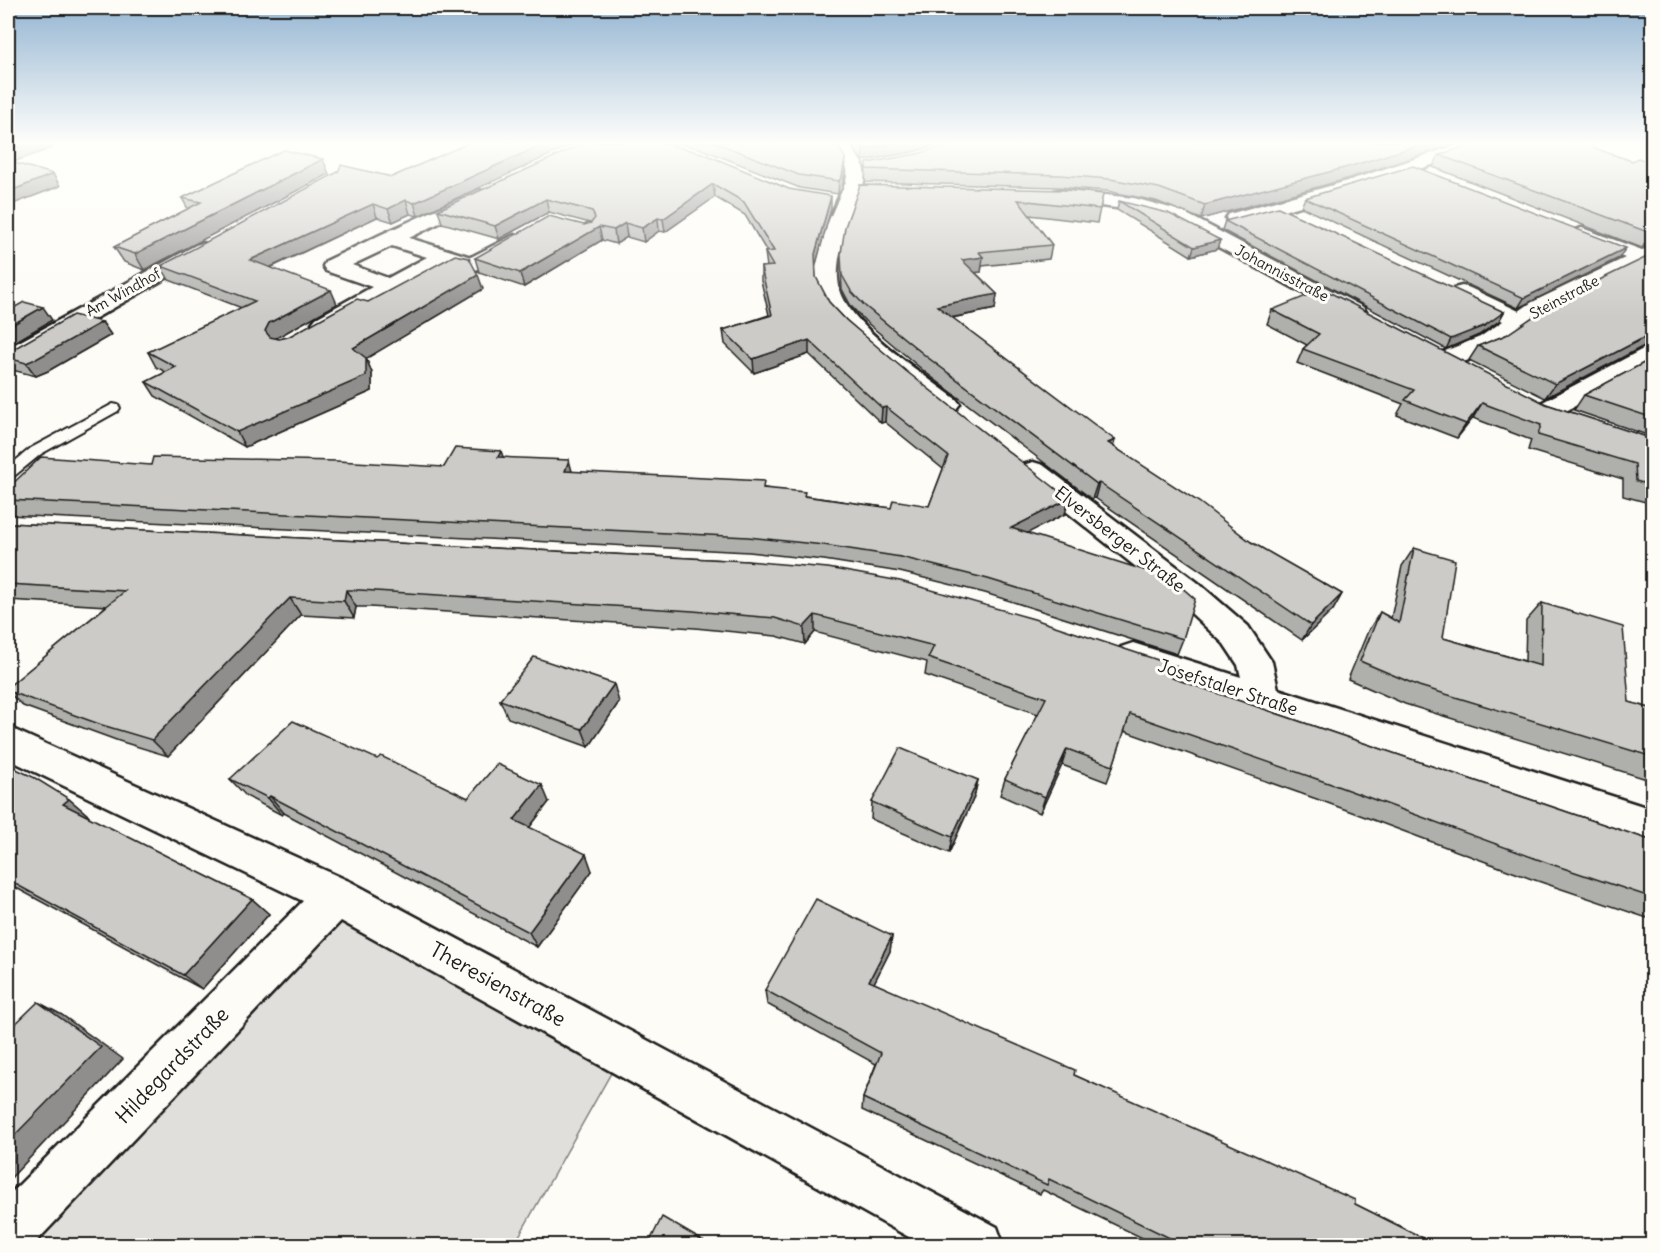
<svg xmlns="http://www.w3.org/2000/svg" width="1660" height="1253" font-family="Delius,sans-serif">
  <style>
    .green { fill: #e0dfdb; stroke: #7e7e7c; stroke-width: 1.5 }
    .lines { fill: none; stroke-linecap: round; stroke-linejoin: round }
    .lane-casing { stroke: #1c1c1c; stroke-width: 4 }
    .street-casing { stroke: #1c1c1c; stroke-width: 5 }
    .secondary-casing { stroke: #1c1c1c; stroke-width: 5 }
    .lane { fill: #fdfcf7; fill-rule: evenodd }
    .street { fill: #fdfcf7; fill-rule: evenodd }
    .secondary { fill: #fdfcf7; fill-rule: evenodd }
    .wall { fill: #afafac; stroke: #1c1c1c; stroke-width: 1.5 }
    .shaded-wall { fill: #8f8e8c; stroke: #1c1c1c; stroke-width: 1.5 }
    .building { fill: #cccbc8; stroke: #1c1c1c; stroke-width: 1.5 }
    .labels { text-anchor: middle; dominant-baseline: central; stroke-width: 6; stroke-linejoin: round; paint-order: stroke }
    .far-street-label { font-size: 15px; fill: #1c1c1c; stroke: #fdfcf7 }
    .street-label { font-size: 18px; fill: #1c1c1c; stroke: #fdfcf7 }
    .near-street-label { font-size: 21px; fill: #1c1c1c; stroke: #fdfcf7 }
  </style>
  <rect width="100%" height="100%" fill="#fdfcf7"/>
  <filter id="ink" filterUnits="userSpaceOnUse"><feTurbulence type="fractalNoise" baseFrequency=".0167" numOctaves="2"/><feDisplacementMap in="SourceGraphic" scale="12" xChannelSelector="R" yChannelSelector="G"/><feConvolveMatrix kernelMatrix="1 2 1 2 8 2 1 2 1" color-interpolation-filters="sRGB"/></filter>
  <g filter="url(#ink)">
    <path class="green" d="M332,908L615,1066L514,1245L10,1246Z"/>
    <g class="lines">
      <g class="lane-casing">
        <path id="lane" d="M113,404L118,405L120,408L118,411L41,454L13,477L8,479V467L31,448Z"/>
      </g>
      <g class="street-casing">
        <g id="street">
          <path d="M1466,142L1488,143L1485,147L1358,190L1236,224L1229,222L1226,218L1229,214L1344,182Z"/>
          <path d="M479,190L486,192L489,196L486,200L409,238L471,257L514,235L521,237L524,241L521,245L481,269L473,270L447,263L332,328L324,330L316,328L312,323L316,318L372,287L326,271L323,266L326,261L382,234ZM392,246L427,257L388,278L352,265Z"/>
          <path d="M1058,190L1134,198L1181,211L1363,307L1366,312L1363,317L1355,319L1347,317L1167,219L1133,210L1051,200L1048,196L1051,192Z"/>
          <path d="M1582,228L1642,250L1652,247V267L1644,265C1612,280 1579,294 1549,312C1521,327 1468,373 1435,365L1432,360L1435,355L1480,337L1503,321L1454,298L1451,293L1454,288L1462,286L1470,288L1519,311L1532,302L1625,258L1575,238L1572,234L1575,230Z"/>
          <path d="M203,243L210,245L213,249L210,253L17,363L8,365V348L196,245Z"/>
          <path d="M1652,347V364L1555,417L1546,419L1537,417L1533,411L1537,405L1643,349Z"/>
          <path d="M8,727L351,882L997,1227L1004,1246H925L341,921L32,1246H8V1196L303,901L8,759Z"/>
        </g>
      </g>
      <g class="secondary-casing">
        <g id="secondary">
          <path d="M832,142H848L862,163L865,174C863,199 846,223 841,248C838,261 836,277 840,290C851,327 925,375 956,399L960,404L956,409L947,412L938,409C900,380 835,339 819,292C809,264 825,229 836,204C840,193 849,181 847,169C845,159 836,150 832,142Z"/>
          <path d="M1033,462L1043,465L1197,582L1248,626L1272,662L1278,689L1652,809V843L1121,665L1116,656L1121,647L1133,643L1241,677L1238,665L1224,644L1175,598L1023,477L1019,471L1023,465Z"/>
        </g>
      </g>
      <use href="#lane" class="lane"/>
      <use href="#street" class="street"/>
      <use href="#secondary" class="secondary"/>
    </g>
    <g class="wall">
      <path d="M471,142L418,216L410,214L393,222L377,217L270,268L337,304L276,338L279,339L288,337L368,302L483,289L366,358L372,373V391L245,447L155,396L146,382L166,372L156,367L148,352L242,308L169,280L161,266L392,177Z"/>
      <path d="M587,142L831,209L815,266L816,277L829,302L846,320L1065,514L1027,533L1183,639L1177,654L985,593L900,572L824,560L749,552L8,515V488L151,465L444,467L503,457L572,472L765,488L805,496L891,508L929,506L943,469L885,422L881,423L809,354L754,373L725,344L723,330L769,315L761,281V267H767L765,252H767L745,215L715,197L665,232L659,231L644,242L627,237L616,244L602,240L524,287L479,272L475,258L590,223L549,212L499,239L442,223L438,210Z"/>
      <path d="M667,142H836L845,170L842,189L838,194L800,188L699,148Z"/>
      <path d="M850,142H948L912,152L862,161Z"/>
      <path d="M1593,148L1632,161L1653,163V245L1642,248L1433,167L1439,155Z"/>
      <path d="M917,154L1343,180L1201,219L1156,201L1107,191L1058,187L865,182L866,169Z"/>
      <path d="M329,174L144,270L124,262L114,247L188,209L182,198Z"/>
      <path d="M860,185L1103,194L1097,223L1029,215L1052,245L1049,259L982,266L981,272H975L997,294L995,309L952,318L1114,447L1251,542L1342,594L1333,610L1302,640L1095,498L1092,499L925,372L865,321L851,306L842,289L841,268V254Z"/>
      <path d="M1305,198L1619,258L1518,308L1301,207Z"/>
      <path d="M1119,201L1220,240L1217,249L1191,256L1117,210Z"/>
      <path d="M1225,221L1504,312L1499,321L1479,335L1446,349L1222,230Z"/>
      <path d="M1272,310L1546,404L1653,439V504L1623,496V479L1528,450L1531,440L1473,418L1457,438L1397,415L1403,404L1297,363L1303,349L1307,345L1267,324Z"/>
      <path d="M102,322L111,335L48,371L36,376L8,369V352Z"/>
      <path d="M1506,335L1642,347L1545,398L1469,360L1478,346Z"/>
      <path d="M1653,358V437L1574,410L1584,395Z"/>
      <path d="M8,523L747,561L1172,678L1653,841V920L1529,878L1325,802L1124,731L1113,766L1107,782L1062,765L1040,813L1000,795L1005,779L1038,714L925,675L927,662L815,632L805,644L776,636L695,628L370,607H356L354,618L301,615L168,756L119,741L23,706L8,692V687L106,606L8,600Z"/>
      <path d="M1414,548L1443,638L1525,661L1526,621L1542,603L1629,702L1653,709V781L1405,704L1348,679L1368,631L1380,612L1391,618L1402,566Z"/>
      <path d="M500,700L619,702L589,747L508,718Z"/>
      <path d="M377,759L468,798L549,802L529,828L592,871L537,947L284,813L282,815L246,796L230,779Z"/>
      <path d="M8,765L69,799L89,816L88,817L252,899L269,914L202,989L9,884L8,885Z"/>
      <path d="M978,780L974,797L949,853L871,819L872,802Z"/>
      <path d="M892,936L890,951L874,983L1355,1204L1437,1245H1157L1043,1190L1040,1194L862,1110L863,1098L876,1064L767,1004L765,990Z"/>
    </g>
    <g class="shaded-wall">
      <path d="M31,142H48L52,148L8,164V150Z"/>
      <path d="M548,142H578L418,216L414,203Z"/>
      <path d="M902,142H948L912,152L862,161L863,149Z"/>
      <path d="M1429,142H1462L1343,180L1201,219L1205,205Z"/>
      <path d="M845,158V170L842,189L838,194L839,181Z"/>
      <path d="M323,159L329,174L144,270L135,254Z"/>
      <path d="M53,174L60,186L8,206V192Z"/>
      <path d="M713,184L715,197L665,232L663,219Z"/>
      <path d="M831,196V209L815,268V254Z"/>
      <path d="M546,199L549,212L499,239L495,226Z"/>
      <path d="M406,200L410,214L393,222L388,209Z"/>
      <path d="M373,204L377,217L256,274L250,260Z"/>
      <path d="M658,218L659,231L644,242L642,228Z"/>
      <path d="M625,223L627,237L616,244L614,230Z"/>
      <path d="M599,227L602,240L524,287L520,273Z"/>
      <path d="M1651,234H1653V245L1642,248Z"/>
      <path d="M1220,240L1217,249L1191,256L1194,247Z"/>
      <path d="M1626,248L1619,258L1518,308L1524,298Z"/>
      <path d="M983,257L981,272L961,274L962,260Z"/>
      <path d="M478,275L483,289L359,363L353,348Z"/>
      <path d="M331,290L337,304L276,338L272,345L265,331L269,323Z"/>
      <path d="M997,294L995,309L935,321L937,306Z"/>
      <path d="M43,307L52,320L8,346V327Z"/>
      <path d="M1504,312L1499,321L1479,335L1446,349L1451,339Z"/>
      <path d="M102,322L111,335L48,371L36,376L26,363Z"/>
      <path d="M1653,333V345L1642,347L1545,398L1555,384Z"/>
      <path d="M809,340V354L754,373L753,359Z"/>
      <path d="M366,358L372,373V391L245,447L237,432Z"/>
      <path d="M1482,403L1473,418L1457,438L1466,424Z"/>
      <path d="M886,407L885,422L881,423L882,408Z"/>
      <path d="M1115,440L1111,456L1108,443Z"/>
      <path d="M501,451L506,465L498,457Z"/>
      <path d="M569,460L573,475L565,471Z"/>
      <path d="M1099,483L1095,498L1092,499L1097,484Z"/>
      <path d="M1069,499L1065,514L1008,543L1011,528Z"/>
      <path d="M346,590L356,607L354,618L344,601Z"/>
      <path d="M1342,594L1333,610L1302,640L1311,625Z"/>
      <path d="M290,598L301,615L168,756L152,740Z"/>
      <path d="M815,615V632L805,644L804,627Z"/>
      <path d="M614,684L619,702L589,747L582,729Z"/>
      <path d="M1067,749L1062,765L1040,813L1045,797Z"/>
      <path d="M978,780L974,797L949,853L952,837Z"/>
      <path d="M542,785L549,802L522,837L514,820Z"/>
      <path d="M270,796L284,813L282,815L268,798Z"/>
      <path d="M69,799L89,816L83,821L63,804Z"/>
      <path d="M586,854L592,871L537,947L529,932Z"/>
      <path d="M252,899L269,914L202,989L183,975Z"/>
      <path d="M892,936L890,951L868,995L869,981Z"/>
      <path d="M38,1002L62,1015L123,1059L8,1181V1142Z"/>
    </g>
    <g class="building">
      <path d="M8,142H31L8,150Z"/>
      <path d="M471,142H548L414,203L406,200L388,209L373,204L250,260L331,290L269,323L265,331L270,337L279,339L288,337L357,299L368,302L455,255L469,258L478,275L353,348L366,358V376L237,432L146,382L176,367L148,352L255,301L161,266L338,172L341,165L392,177Z"/>
      <path d="M587,142H658L702,153L789,189L831,196L815,254L816,277L829,302L846,320L906,371L1069,499L1011,528L1172,579L1195,599L1183,639L988,579L901,557L824,545L748,537L8,500V488L41,457L151,465L153,457L337,461L444,467L455,448L501,451L498,457L569,460L565,471L764,481L763,488L805,492L804,496L891,508L893,500L929,506L948,456L886,407L882,408L809,340L753,359L723,330L772,315L761,267L773,266L765,252L774,251L744,202L713,184L663,219L658,218L642,228L625,223L614,230L599,227L520,273L475,258L549,216L584,225L591,223L595,218L592,211L546,199L495,226L438,210Z"/>
      <path d="M714,142H836L845,158L842,176L839,181L799,175Z"/>
      <path d="M858,142H902L863,149Z"/>
      <path d="M960,142H1429L1348,167L1205,205L1159,188L1110,179L1060,175L866,169L867,163L917,154Z"/>
      <path d="M1479,142H1592L1593,148L1632,161L1638,158L1653,163V234L1439,155Z"/>
      <path d="M284,150L323,159L135,254L114,247L201,202L182,198L247,167Z"/>
      <path d="M8,161L53,174L8,192Z"/>
      <path d="M1413,166L1626,248L1524,298L1305,198Z"/>
      <path d="M860,185L1065,190L1103,194L1100,209L1018,200L1052,245L979,252L983,257L962,260L997,294L937,306L1115,440L1108,443L1199,502L1251,542L1342,594L1311,625L1099,483L1097,484L927,357L865,306L851,291L842,275L841,254L845,227Z"/>
      <path d="M1119,201L1168,213L1220,240L1194,247Z"/>
      <path d="M1278,207L1504,312L1484,326L1451,339L1225,221Z"/>
      <path d="M1653,254V333L1555,384L1478,346L1506,335L1558,300Z"/>
      <path d="M1323,289L1546,404L1653,439V486L1636,481L1635,464L1538,435L1541,425L1482,403L1466,424L1405,400L1414,390L1303,349L1319,334L1272,310Z"/>
      <path d="M24,302L43,307L8,327V311Z"/>
      <path d="M73,315L102,322L38,358L26,363L8,358V352Z"/>
      <path d="M1653,358V418L1584,395Z"/>
      <path d="M8,523L747,561L828,568L900,581L1034,619L1176,666L1172,678L1653,841V898L1548,863L1337,786L1130,714L1113,766L1067,749L1045,797L1005,779L1046,698L928,658L934,646L815,615L804,627L775,618L693,611L360,590H346L344,601L290,598L152,740L102,725L8,691V687L125,591L8,584Z"/>
      <path d="M1414,548L1455,560L1443,638L1541,666L1542,603L1623,627L1629,702L1653,709V757L1419,686L1360,661L1380,612L1399,623Z"/>
      <path d="M534,657L614,684L582,729L500,700Z"/>
      <path d="M293,721L377,759L381,756L468,798L497,764L542,785L514,820L586,854L529,932L270,796L268,798L230,779Z"/>
      <path d="M900,748L978,780L952,837L872,802Z"/>
      <path d="M8,765L35,778L69,799L63,804L252,899L183,975L8,880Z"/>
      <path d="M816,899L892,936L869,981L1075,1070L1074,1075L1355,1200V1204L1437,1245H1184L1049,1179L1047,1185L863,1098L881,1053L765,990Z"/>
      <path d="M38,1002L101,1047L8,1142V1031Z"/>
      <path d="M662,1217L710,1245H648Z"/>
    </g>
  </g>
  <linearGradient id="sky" x2="0" y2="1"><stop stop-color="#94b5d2"/><stop offset="0.45" stop-color="#fefefb"/><stop offset="1" stop-color="#fefefb" stop-opacity="0"/></linearGradient>
  <rect width="1660" height="317" fill="url(#sky)"/>
  <g class="labels">
    <g class="far-street-label">
      <text transform="translate(1282 273) rotate(28)">Johannisstraße</text>
      <text transform="translate(123 292) rotate(-29)">Am Windhof</text>
      <text transform="translate(1564 297) rotate(-28)">Steinstraße</text>
    </g>
    <g class="street-label">
      <text transform="translate(1120 539) rotate(38)">Elversberger Straße</text>
      <text transform="translate(1228 687) rotate(18)">Josefstaler Straße</text>
    </g>
    <g class="near-street-label">
      <text transform="translate(498 984) rotate(29)">Theresienstraße</text>
      <text transform="translate(172 1065) rotate(-46)">Hildegardstraße</text>
    </g>
  </g>
  <rect width="1660" height="1253" fill="none" stroke="#fdfcf7" stroke-width="30"/>
  <rect x="15" y="15" width="1630" height="1223" fill="none" stroke="#1c1c1c" stroke-width="2" filter="url(#ink)"/>
</svg>
